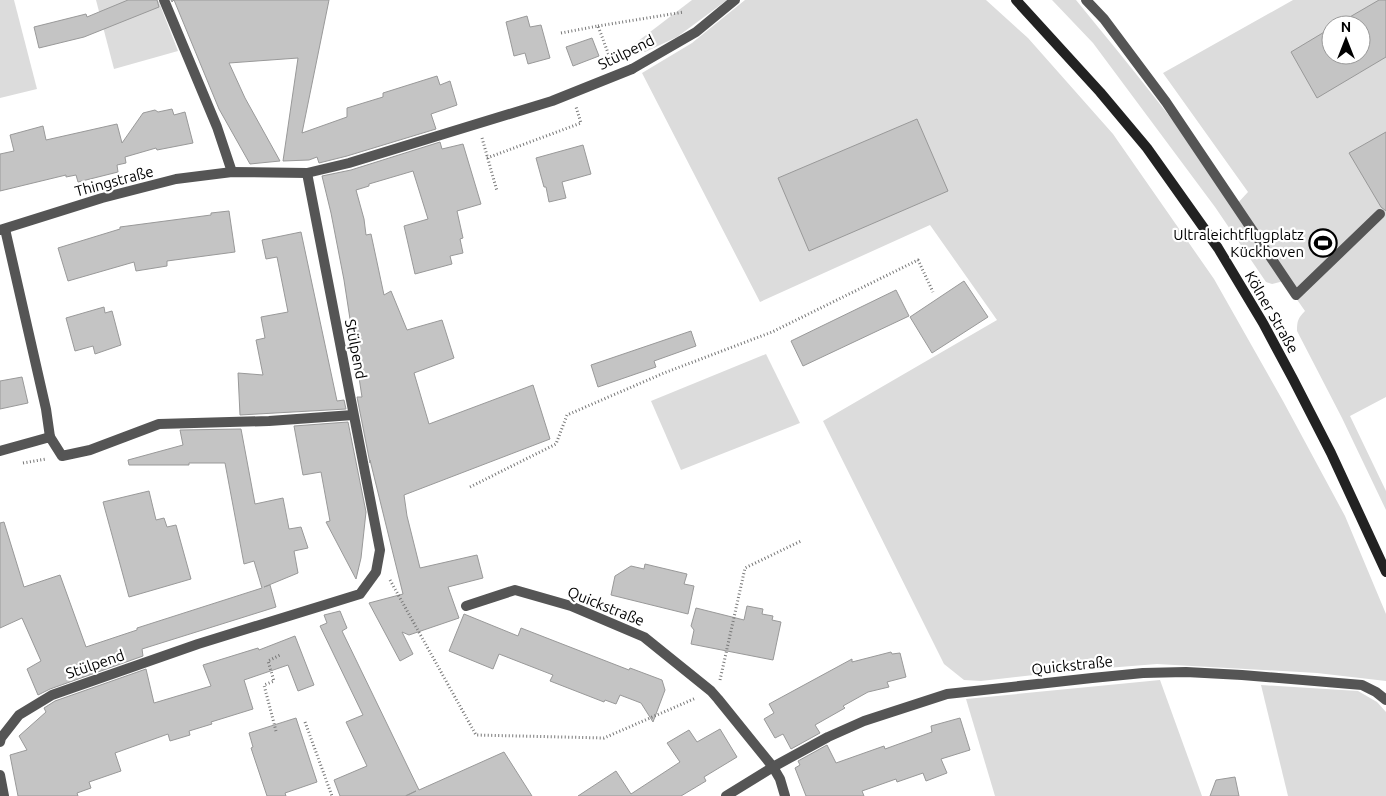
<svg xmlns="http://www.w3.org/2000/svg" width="1386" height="796" font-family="Ubuntu,sans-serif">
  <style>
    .green { fill: #dcdcdc; fill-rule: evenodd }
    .building { fill: #c4c4c4; stroke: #999 }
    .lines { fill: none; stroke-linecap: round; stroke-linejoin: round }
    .path { stroke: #777; stroke-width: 3; stroke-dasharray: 1 2.5; stroke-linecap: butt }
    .service { stroke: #555; stroke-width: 10 }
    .minor { stroke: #555; stroke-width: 10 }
    .secondary { stroke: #222; stroke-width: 10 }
    .labels { text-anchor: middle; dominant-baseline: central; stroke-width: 4.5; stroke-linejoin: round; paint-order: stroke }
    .street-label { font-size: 15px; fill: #000; stroke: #fff }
    .poi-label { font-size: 15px; fill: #000; stroke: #fff; text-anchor: end }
  </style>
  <rect width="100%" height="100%" fill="#fff"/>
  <g class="green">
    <path d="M0,0H14L37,89L0,98Z"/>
    <path d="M96,0H158L178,51L114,69Z"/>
    <path d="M692,0H727L677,37L645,52L633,45Z"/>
    <path d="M745,0H986L1028,38L1113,134L1214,279L1283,401L1345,516L1386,614V681L1317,673L1157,664L1069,671L981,681L964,680L944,664L823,421L997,320L930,225L760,302L642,73L692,43Z"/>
    <path d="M1052,0H1076C1131,67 1185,134 1236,205L1248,192L1163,73L1293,0H1386V397L1350,416L1386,491V510L1342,418L1297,331C1297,321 1298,318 1305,311L1284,281L1272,284L1266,282L1215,207L1093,43ZM1331,25H1361V55H1331Z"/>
    <path d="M766,354L800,423L681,470L651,401Z"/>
    <path d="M1160,680L1202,796H995L966,699Z"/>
    <path d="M1261,685L1358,691L1377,702L1386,712V796H1288Z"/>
  </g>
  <g class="building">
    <path d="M128,0H157L159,7L84,37L39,48L34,27L86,14L87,17Z"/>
    <path d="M171,0H329L302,133L347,117V108L383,97V93L437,76L440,85L450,81L457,105L431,114L436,129L347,156L319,163L317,157L309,160L283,161L298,58L229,63L245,98L280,161L250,164L219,109L174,0L172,2Z"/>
    <path d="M1379,0H1386V57L1317,98L1291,52L1331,28V55H1361V25H1336Z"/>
    <path d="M527,16L530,27L541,25L550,58L528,64L525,53L514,56L506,22Z"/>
    <path d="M592,38L599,56L573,66L566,47Z"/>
    <path d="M172,109L174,115L185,112L193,143L157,150L156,148L125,157L126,163L117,165L118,172L78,182L76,175L66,177V175L0,191V154L14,151L10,135L43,126L46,140L117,124L122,143L143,113L155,110L158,112Z"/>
    <path d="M917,119L948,191L809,251L778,178Z"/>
    <path d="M1386,132V211L1381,207L1349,153Z"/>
    <path d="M440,142L442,149L463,144L481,204L457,211L463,238L460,239L463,253L450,256L452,264L415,274L404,226L428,219L413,171L369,184V186L356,190L364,219L366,235L371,234L384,295L391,291L407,330L442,320L454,358L414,373L429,424L533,385L550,439L404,495L407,516L420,568L477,555L483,578L448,587L459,618L409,635L402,632L413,654L400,661L369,603L403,594L370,460V463L357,397H362L344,280L331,213L322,176L351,170Z"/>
    <path d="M583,145L591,174L562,182L566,198L549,202L546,187H544L536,158Z"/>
    <path d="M229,211L235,252L167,261V266L136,271L134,262L68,281L58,248L120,229V227L211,215V213Z"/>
    <path d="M301,232L337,401L344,400L346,409L240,415L238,373L263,375L256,340L265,338L261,317L288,312L277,257L266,259L262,240Z"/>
    <path d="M964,281L988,317L932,353L910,317Z"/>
    <path d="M896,290L909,316L803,366L791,341Z"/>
    <path d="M104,307L105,313L112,311L121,345L95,354L93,346L75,351L66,318Z"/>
    <path d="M691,331L696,346L654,361L656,367L598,387L591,365Z"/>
    <path d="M22,377L28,403L0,409V381Z"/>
    <path d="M348,422L366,512L361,558L356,579L326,522L330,521L321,472L303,475L294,426Z"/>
    <path d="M241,429L255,504L283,498L289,529L301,527L308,548L294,551L298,573L264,587L270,585L276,607L142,649L143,656L50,689L38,695L27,669L41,661L22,618L0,628V523L4,522L24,587L60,575L86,647L137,630V628L262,588L254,561L244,564L225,463H189V465H129L128,460L183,445L180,430Z"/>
    <path d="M149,491L156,520L164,518L167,527L176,525L191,579L129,597L103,502Z"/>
    <path d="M645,564L687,574L684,584L694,586L688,614L611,595L615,576L631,566L644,569Z"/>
    <path d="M747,606L763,609L762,614L773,616L772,620L781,622L773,660L691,644L694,630L691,626L696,608L744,620Z"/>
    <path d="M340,611L347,628L342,631L419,790L504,752L532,796H406L416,791L405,796H340L334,780L367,766L346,722L363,715L320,626L327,623L324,615Z"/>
    <path d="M464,614L518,636L521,628L629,670L630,668L662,680L665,690L653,722L641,703L620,695L616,704L605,700L604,702L550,681L553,675L499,654L493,669L449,651Z"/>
    <path d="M295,636L314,685L298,691L288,665L244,680L253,709L211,722L212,724L189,731L190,735L170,741L168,734L115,753L121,771L89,782L91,788L77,793L78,796H18L10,755L27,750L19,736L46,712L44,708L55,701L146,669L154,703L211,686L203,665L258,648L259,650Z"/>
    <path d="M891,652L892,654L900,653L906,677L887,682L889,687L868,692L843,706L845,708L815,725L820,733L791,749L783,734L775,738L764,719L774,713L769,704L852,659V662Z"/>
    <path d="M296,718L317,782L285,793L286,796H267L251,748L253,747L249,733Z"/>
    <path d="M960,718L970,750L941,759L947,773L926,781L923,773L897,782L896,779L862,791L864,796H806L795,768L800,765L798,761L827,745L836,763L884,746L885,749L932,732L931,726Z"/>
    <path d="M720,729L737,757L704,777L706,781L681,796H578L616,771L631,794L680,762L667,743L689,730L697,742Z"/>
    <path d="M1235,777L1239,796H1210L1216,780Z"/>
  </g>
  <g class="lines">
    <g class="path">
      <path d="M598,26L684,12"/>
      <path d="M561,33L598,26L611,61"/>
      <path d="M482,138L497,191"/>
      <path d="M487,158L581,123L576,107"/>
      <path d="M23,463L46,459"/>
      <path d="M470,487L556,444L567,415L664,373L772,332L918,260L933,292"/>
      <path d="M390,580L476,735L604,738L696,698"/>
      <path d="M720,680L745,568L801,541"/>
      <path d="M305,722L332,796"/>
      <path d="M276,731L264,685L274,681L268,661L280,655"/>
    </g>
    <g class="service">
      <path d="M164,0L217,127L232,172"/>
      <path d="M1086,0L1104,19L1166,102L1296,295L1380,214"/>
      <path d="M632,69L696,32L735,0"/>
      <path d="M5,229L46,409L50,437"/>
      <path d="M0,451L50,437L62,456L90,450L159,424L269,421L353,415"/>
    </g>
    <g class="minor">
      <path d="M0,230L102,198L176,179L232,172L307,173L349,163L552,101L632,69"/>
      <path d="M466,606L515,590L571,606L644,637L711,691L718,699L773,767L780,779L785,796"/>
      <path d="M0,742L1,738L19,715L52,695L198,644L360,594L376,572L380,550L307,173"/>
      <path d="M0,775L4,796"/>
      <path d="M726,796L773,767L828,737L864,721L947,694L1092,678L1143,673L1186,672L1242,675L1362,685L1376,692L1386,700"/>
    </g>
    <path class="secondary" d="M1016,0L1100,92L1147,148L1218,248L1263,323L1293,379L1331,453L1386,572"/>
  </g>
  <defs>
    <g id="stadium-ring" transform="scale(1.4375)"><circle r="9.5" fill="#fff" stroke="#000" stroke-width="1.5"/><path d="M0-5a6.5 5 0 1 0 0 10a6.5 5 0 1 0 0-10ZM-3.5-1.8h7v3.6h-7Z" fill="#000"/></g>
  </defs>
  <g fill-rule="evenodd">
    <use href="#stadium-ring" x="1323" y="243"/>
  </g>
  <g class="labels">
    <g class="street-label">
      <text transform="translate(626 52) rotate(-26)">Stülpend</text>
      <text transform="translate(114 181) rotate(-15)">Thingstraße</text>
      <text transform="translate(1272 312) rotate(60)">Kölner Straße</text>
      <text transform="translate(356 349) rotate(79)">Stülpend</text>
      <text transform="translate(606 606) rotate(22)">Quickstraße</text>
      <text transform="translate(95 664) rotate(-19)">Stülpend</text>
      <text transform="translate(1072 665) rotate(-6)">Quickstraße</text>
    </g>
    <g class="poi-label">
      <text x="1304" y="234">Ultraleichtflugplatz<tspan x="1304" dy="17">Kückhoven</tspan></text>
    </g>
  </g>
  <g transform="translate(1346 40)"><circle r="24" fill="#ffffff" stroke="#999999"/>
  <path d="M0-4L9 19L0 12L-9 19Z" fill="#000000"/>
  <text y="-8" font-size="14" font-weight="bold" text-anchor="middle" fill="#000000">N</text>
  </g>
</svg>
